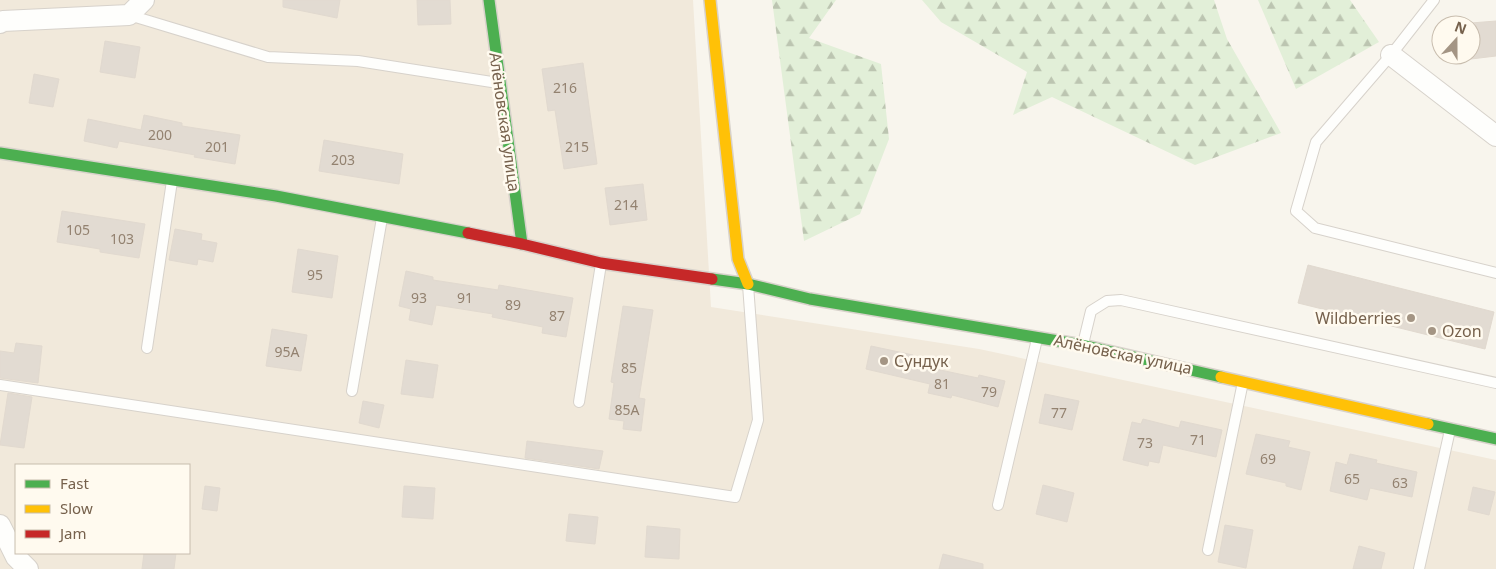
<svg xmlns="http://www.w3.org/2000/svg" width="1496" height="569" font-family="'Noto Sans',sans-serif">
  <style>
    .residential { fill: #f1e9db; fill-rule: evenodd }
    .forest { fill: url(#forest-firs) }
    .building { fill: #e2dbd2; stroke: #e1d9cf }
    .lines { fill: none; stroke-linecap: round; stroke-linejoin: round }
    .lane-casing { stroke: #d7d2cb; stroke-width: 12 }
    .street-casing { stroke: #d7d2cb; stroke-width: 22 }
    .fast-casing { stroke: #d8d2cb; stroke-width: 14 }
    .slow-casing { stroke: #d8d2cb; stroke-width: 14 }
    .jam-casing { stroke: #d8d2cb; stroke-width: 14 }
    .lane { stroke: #fefefc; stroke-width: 10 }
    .street { stroke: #fefefc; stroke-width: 20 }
    .fast { stroke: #4caf50; stroke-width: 11 }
    .slow { stroke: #ffc107; stroke-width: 11 }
    .jam { stroke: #c62828; stroke-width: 11 }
    .poi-dot { fill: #a49584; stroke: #fffaef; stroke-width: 2 }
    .labels { text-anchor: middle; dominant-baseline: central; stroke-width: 5; stroke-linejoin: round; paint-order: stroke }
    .number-label { font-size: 14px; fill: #938270 }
    .street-label { font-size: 16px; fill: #76614c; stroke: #fffaef }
    .poi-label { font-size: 16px; fill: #76614c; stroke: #fffaef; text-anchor: start }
  </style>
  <defs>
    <pattern id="forest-firs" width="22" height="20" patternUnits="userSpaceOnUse" patternTransform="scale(1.25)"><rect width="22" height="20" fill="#e2efd8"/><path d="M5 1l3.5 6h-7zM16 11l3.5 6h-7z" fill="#bcc5b1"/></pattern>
  </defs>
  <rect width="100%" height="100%" fill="#f8f5ed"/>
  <path class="residential" d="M0,0H693L711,307L979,349L1496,460V569H0ZM16,465H189V553H16Z"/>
  <g class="forest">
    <path d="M772,0H836L809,38L881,64L889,139L860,214L804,241Z"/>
    <path d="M922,0H1214L1227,39L1281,133L1195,165L1052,97L1013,115L1027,72L941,22Z"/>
    <path d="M1258,0H1350L1379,42L1296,89Z"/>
  </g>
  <g class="building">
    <path d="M283,0H340L337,18L283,7Z"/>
    <path d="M417,0H450L451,24L418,25Z"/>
    <path d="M1496,21V56L1471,59V23Z"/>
    <path d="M105,41L140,47L135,78L100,72Z"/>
    <path d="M583,63L597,164L564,169L555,110L548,111L542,69Z"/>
    <path d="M34,74L59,79L53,107L29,103Z"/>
    <path d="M144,115L182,123V126L240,135L235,164L194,157L195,155L119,141L117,148L84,141L88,119L141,130Z"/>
    <path d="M324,140L403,154L399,184L319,171Z"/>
    <path d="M643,184L647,220L610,225L605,188Z"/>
    <path d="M62,211L145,224L139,258L100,252V249L57,242Z"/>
    <path d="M175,229L202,234L201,240L217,243L213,262L198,259L197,265L169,260Z"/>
    <path d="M298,249L338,256L332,298L292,292Z"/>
    <path d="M1308,265L1494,312L1485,349L1298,303Z"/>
    <path d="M406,271L433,277V280L498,290L499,285L573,298L566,337L542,333L543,327L492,317L493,314L436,305L432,325L409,320L411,309L399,306Z"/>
    <path d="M623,306L653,310L639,398L645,399L641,431L623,429L624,421L609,419L614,383L611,382Z"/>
    <path d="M272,329L307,335L301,371L266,366Z"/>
    <path d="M16,343L42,346L38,383L0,378V351L14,353Z"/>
    <path d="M871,346L913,355L912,364L978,378L979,375L1005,381L998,407L952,395L951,398L928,393L930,384L866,369Z"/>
    <path d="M406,360L438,365L433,398L401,394Z"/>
    <path d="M8,393L32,397L24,448L0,445Z"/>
    <path d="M1045,394L1079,401L1072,430L1039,423Z"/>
    <path d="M363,401L384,405L379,428L359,423Z"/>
    <path d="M1143,419L1179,428L1181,421L1222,430L1216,457L1163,445L1159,463L1149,461L1148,466L1123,460L1132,422L1141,424Z"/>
    <path d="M1256,434L1290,441L1288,447L1310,452L1301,490L1286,486V483L1246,474Z"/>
    <path d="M527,441L603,451L599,469L525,458Z"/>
    <path d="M1350,454L1377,460L1376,463L1417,472L1412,497L1370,488L1367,500L1330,491L1336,462L1347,465Z"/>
    <path d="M1043,485L1074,493L1067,522L1036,514Z"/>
    <path d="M205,486L220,488L217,511L202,509Z"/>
    <path d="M404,486L435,488L433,519L402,517Z"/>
    <path d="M1473,487L1495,492L1489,515L1468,510Z"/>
    <path d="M569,514L598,517L595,544L566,541Z"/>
    <path d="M1225,525L1253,530L1246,568L1218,562Z"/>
    <path d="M647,526L680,529L679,559L645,557Z"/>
    <path d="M1359,546L1385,553L1381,569H1353Z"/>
    <path d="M144,553H176L174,569H142Z"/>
    <path d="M943,554L983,564V569H939Z"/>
  </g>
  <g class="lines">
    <g class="lane-casing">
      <g id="lane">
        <path d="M1434,0L1391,55L1316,142L1296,211L1315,228L1496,273"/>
        <path d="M129,15L268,57L358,61L498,83"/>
        <path d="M1083,344L1091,311L1107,301L1121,300L1496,383"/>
        <path d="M147,348L172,181"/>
        <path d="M0,385L735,497L758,420L748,285"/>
        <path d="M352,391L382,218"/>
        <path d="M579,402L601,264"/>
        <path d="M998,505L1037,339"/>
        <path d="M1208,550L1243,382"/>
        <path d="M1419,569L1450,430"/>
      </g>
    </g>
    <g class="street-casing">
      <g id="street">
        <path d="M0,23L3,21L129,15L144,0"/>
        <path d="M1391,55L1496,136"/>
        <path d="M0,525L16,557L28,569"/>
      </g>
    </g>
    <g class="fast-casing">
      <g id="fast">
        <path d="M489,0L522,244"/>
        <path d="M0,153L276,196L468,233"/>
        <path d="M712,279L748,284L810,299L1082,345L1221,377"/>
        <path d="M1428,424L1496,439"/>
      </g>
    </g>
    <g class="slow-casing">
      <g id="slow">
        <path d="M710,0L738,259L748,284"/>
        <path d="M1221,377L1428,424"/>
      </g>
    </g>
    <g class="jam-casing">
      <path id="jam" d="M468,233L522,244L601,263L712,279"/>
    </g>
    <use href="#lane" class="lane"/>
    <use href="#street" class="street"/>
    <use href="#fast" class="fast"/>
    <use href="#slow" class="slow"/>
    <use href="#jam" class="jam"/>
  </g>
  <g class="poi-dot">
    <circle cx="1411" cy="318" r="5"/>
    <circle cx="1432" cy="331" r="5"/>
    <circle cx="884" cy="361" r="5"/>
  </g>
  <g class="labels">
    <g class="number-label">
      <text x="565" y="87">216</text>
      <text x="160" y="134">200</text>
      <text x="217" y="146">201</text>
      <text x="577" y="146">215</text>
      <text x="343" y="159">203</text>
      <text x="626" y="204">214</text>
      <text x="78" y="229">105</text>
      <text x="122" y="238">103</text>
      <text x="315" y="274">95</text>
      <text x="419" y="297">93</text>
      <text x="465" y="297">91</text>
      <text x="513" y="304">89</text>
      <text x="557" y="315">87</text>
      <text x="287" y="351">95А</text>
      <text x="629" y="367">85</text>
      <text x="942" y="383">81</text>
      <text x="989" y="391">79</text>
      <text x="627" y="409">85А</text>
      <text x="1059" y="412">77</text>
      <text x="1198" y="439">71</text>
      <text x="1145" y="442">73</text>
      <text x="1268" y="458">69</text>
      <text x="1352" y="478">65</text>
      <text x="1400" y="482">63</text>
    </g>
    <g class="street-label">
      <text transform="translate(505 122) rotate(82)">Алёновская улица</text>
      <text transform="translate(1123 354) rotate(12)">Алёновская улица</text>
    </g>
    <g class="poi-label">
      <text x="1401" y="318" text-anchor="end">Wildberries</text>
      <text x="1442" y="331">Ozon</text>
      <text x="894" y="361">Сундук</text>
    </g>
  </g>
  <rect x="15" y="464" width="175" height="90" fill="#fffaef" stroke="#c8bdae"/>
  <rect x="25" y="480" width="25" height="8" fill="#4caf50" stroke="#c8bdae"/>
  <text x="60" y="489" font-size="15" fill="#76614c">Fast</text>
  <rect x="25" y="505" width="25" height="8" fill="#ffc107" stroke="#c8bdae"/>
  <text x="60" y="514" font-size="15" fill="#76614c">Slow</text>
  <rect x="25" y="530" width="25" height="8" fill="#c62828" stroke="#c8bdae"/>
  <text x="60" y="539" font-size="15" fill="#76614c">Jam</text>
  <g transform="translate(1456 40) rotate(21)"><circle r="24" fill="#fffaef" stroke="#c8bdae"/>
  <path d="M0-4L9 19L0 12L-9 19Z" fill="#a49584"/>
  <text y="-8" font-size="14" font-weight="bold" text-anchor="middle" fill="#76614c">N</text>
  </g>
</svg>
